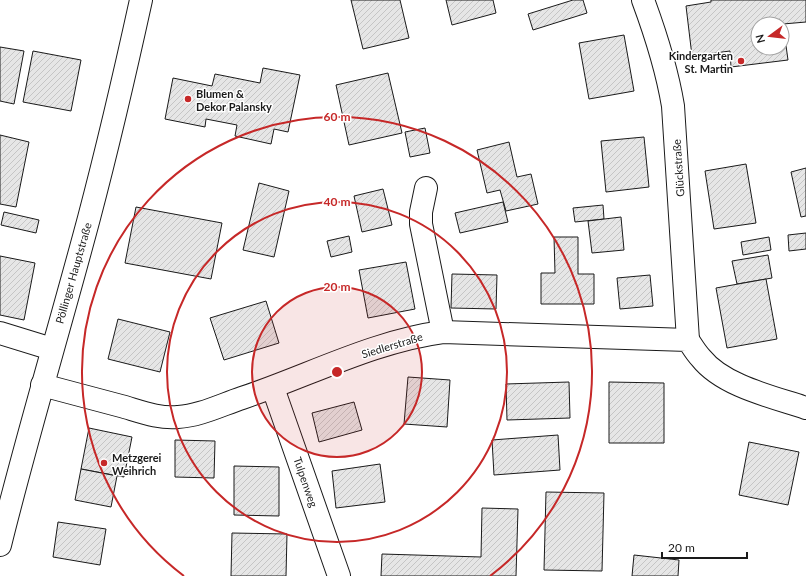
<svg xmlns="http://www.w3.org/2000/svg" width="806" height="576" font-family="Lato,sans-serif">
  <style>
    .building { fill: url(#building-hatch); stroke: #1a1a1a; fill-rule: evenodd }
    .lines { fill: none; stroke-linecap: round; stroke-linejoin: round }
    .street-casing { stroke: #1a1a1a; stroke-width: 24 }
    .secondary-casing { stroke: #1a1a1a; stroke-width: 24 }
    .street { stroke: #fff; stroke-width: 22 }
    .secondary { stroke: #fff; stroke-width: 22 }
    .ring { fill: none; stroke: #c62828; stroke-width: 2 }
    .poi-dot { fill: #c62828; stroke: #fff; stroke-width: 1.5 }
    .labels { text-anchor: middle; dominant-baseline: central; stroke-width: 3; stroke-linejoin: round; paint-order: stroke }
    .poi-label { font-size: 11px; font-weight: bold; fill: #1a1a1a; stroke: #fff; text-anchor: start }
    .street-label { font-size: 11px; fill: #1a1a1a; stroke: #fff }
    .centre { fill: #c62828; stroke: #fff; stroke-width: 2 }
    .ring-label { font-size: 12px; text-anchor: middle; font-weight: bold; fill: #c62828; stroke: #fff; stroke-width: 3; stroke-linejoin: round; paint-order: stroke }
  </style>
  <defs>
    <pattern id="building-hatch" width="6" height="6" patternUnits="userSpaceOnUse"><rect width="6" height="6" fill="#e6e6e6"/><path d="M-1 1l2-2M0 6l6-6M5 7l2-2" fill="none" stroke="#c5c5c5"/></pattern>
  </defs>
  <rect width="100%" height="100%" fill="#fff"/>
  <g class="building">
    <path d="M351,0H400L409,38L363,49Z"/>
    <path d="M446,0H493L496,13L452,25Z"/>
    <path d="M573,0H583L587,13L533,30L528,14Z"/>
    <path d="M711,0H806V22L783,24L788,60L731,67L730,51L692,56L686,6L711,2ZM758,24H782V48H758Z"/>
    <path d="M624,35L634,91L589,99L579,43Z"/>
    <path d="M0,47L24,51L14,104L0,101Z"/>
    <path d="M33,51L81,60L71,111L23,102Z"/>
    <path d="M263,68L300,75L288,132L274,129L271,144L235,136L237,125L206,119L205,127L165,119L173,78L212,86L215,74L260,83Z"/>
    <path d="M388,73L402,133L349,145L336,85Z"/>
    <path d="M425,128L430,153L410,157L405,132Z"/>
    <path d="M0,135L29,142L16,207L0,204Z"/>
    <path d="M644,137L649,187L606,192L601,141Z"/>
    <path d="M509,142L517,177L531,174L538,204L506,211L500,190L487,193L477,150Z"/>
    <path d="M746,164L756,223L714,229L705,171Z"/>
    <path d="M806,168V216L801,217L791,172Z"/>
    <path d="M259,183L289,191L274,257L243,250Z"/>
    <path d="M383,189L392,225L362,232L354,196Z"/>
    <path d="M503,202L508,222L460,233L455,213Z"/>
    <path d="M603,205L604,219L575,222L573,208Z"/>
    <path d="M136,207L222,223L211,279L125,263Z"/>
    <path d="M4,212L39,220L36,233L1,225Z"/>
    <path d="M621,217L624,250L592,253L588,221Z"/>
    <path d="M806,233V249L789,251L788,235Z"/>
    <path d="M349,236L352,252L331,257L327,241Z"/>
    <path d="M554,237H578V274H594V304H541V273H555Z"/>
    <path d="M769,237L771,250L743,255L741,242Z"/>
    <path d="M768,255L772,278L737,284L732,261Z"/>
    <path d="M0,256L35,263L24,320L0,315Z"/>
    <path d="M406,262L415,309L368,318L359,270Z"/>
    <path d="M452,274L497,275L496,309L451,308Z"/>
    <path d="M650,275L653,306L620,309L617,278Z"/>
    <path d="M766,279L777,339L727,348L716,288Z"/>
    <path d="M266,301L279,343L224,360L210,318Z"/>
    <path d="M118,319L170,332L160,372L108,359Z"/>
    <path d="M408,377L450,380L447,427L404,424Z"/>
    <path d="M569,382L570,418L507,420L506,384Z"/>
    <path d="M609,382L664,383V443H609Z"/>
    <path d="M354,402L362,430L319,442L312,413Z"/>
    <path d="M89,428L132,437L124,477L81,469Z"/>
    <path d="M558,435L560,470L494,475L492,440Z"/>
    <path d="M175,440L215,441L214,478L175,477Z"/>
    <path d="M749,442L799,452L788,505L739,495Z"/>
    <path d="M380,464L385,502L336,508L332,471Z"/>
    <path d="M234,466L279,467V516L234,515Z"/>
    <path d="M81,469L117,476L111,507L75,500Z"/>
    <path d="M546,492L604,493L602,571L544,570Z"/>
    <path d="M482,508L518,509L516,576H381L382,554L481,557Z"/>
    <path d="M58,522L106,529L100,565L53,557Z"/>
    <path d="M232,533L287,534L286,576H231Z"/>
    <path d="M634,555L679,560L678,576H632Z"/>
  </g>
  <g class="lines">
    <g class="street-casing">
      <g id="street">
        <path d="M643,0C656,35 667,70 673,106L688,340"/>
        <path d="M426,188L421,212V224L443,332"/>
        <path d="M0,333L52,349"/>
        <path d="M42,385C68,392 95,399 121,406C139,411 159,419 178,417C199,416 221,405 242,398C308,376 374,341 443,332L688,340C692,346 696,353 701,358C723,386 773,397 806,408"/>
        <path d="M273,388L339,576"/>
      </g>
    </g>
    <g class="secondary-casing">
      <path id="secondary" d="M0,545C27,436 60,327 89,218C108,146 125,73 141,0"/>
    </g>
    <use href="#street" class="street"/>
    <use href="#secondary" class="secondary"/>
  </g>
  <circle cx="337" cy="372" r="85" fill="#c62828" fill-opacity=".12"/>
  <g class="ring">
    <circle cx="337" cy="372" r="85"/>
    <circle cx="337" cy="372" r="170"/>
    <path d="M184 576A255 255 0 1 1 490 576"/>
  </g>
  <g class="poi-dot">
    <circle cx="741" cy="61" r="4"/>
    <circle cx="188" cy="99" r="4"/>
    <circle cx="104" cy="463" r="4"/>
  </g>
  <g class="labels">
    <g class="poi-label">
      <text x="733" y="55" text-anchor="end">Kindergarten<tspan x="733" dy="13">St. Martin</tspan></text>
      <text x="196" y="93">Blumen &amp;<tspan x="196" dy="13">Dekor Palansky</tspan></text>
      <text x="112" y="457">Metzgerei<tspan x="112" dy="13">Weihrich</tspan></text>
    </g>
    <g class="street-label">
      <text transform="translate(678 168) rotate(-94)">Glückstraße</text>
      <text transform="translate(73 273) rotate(-74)">Pöllinger Hauptstraße</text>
      <text transform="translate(392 345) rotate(-17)">Siedlerstraße</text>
      <text transform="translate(306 482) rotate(71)">Tulpenweg</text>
    </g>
  </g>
  <circle cx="337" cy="372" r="6" class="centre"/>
  <g class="ring-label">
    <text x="337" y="121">60 m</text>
    <text x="337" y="206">40 m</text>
    <text x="337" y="291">20 m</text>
  </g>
  <g transform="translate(770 36) rotate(255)"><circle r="19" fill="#ffffff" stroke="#a3a3a3"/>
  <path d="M0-3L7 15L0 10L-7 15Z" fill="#c62828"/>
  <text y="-6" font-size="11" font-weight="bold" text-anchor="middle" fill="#1a1a1a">N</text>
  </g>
  <path d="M662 552v6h85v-6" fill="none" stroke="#1a1a1a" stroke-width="2"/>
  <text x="668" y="552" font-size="12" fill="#1a1a1a" stroke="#ffffff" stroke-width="3" paint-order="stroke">20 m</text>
</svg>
